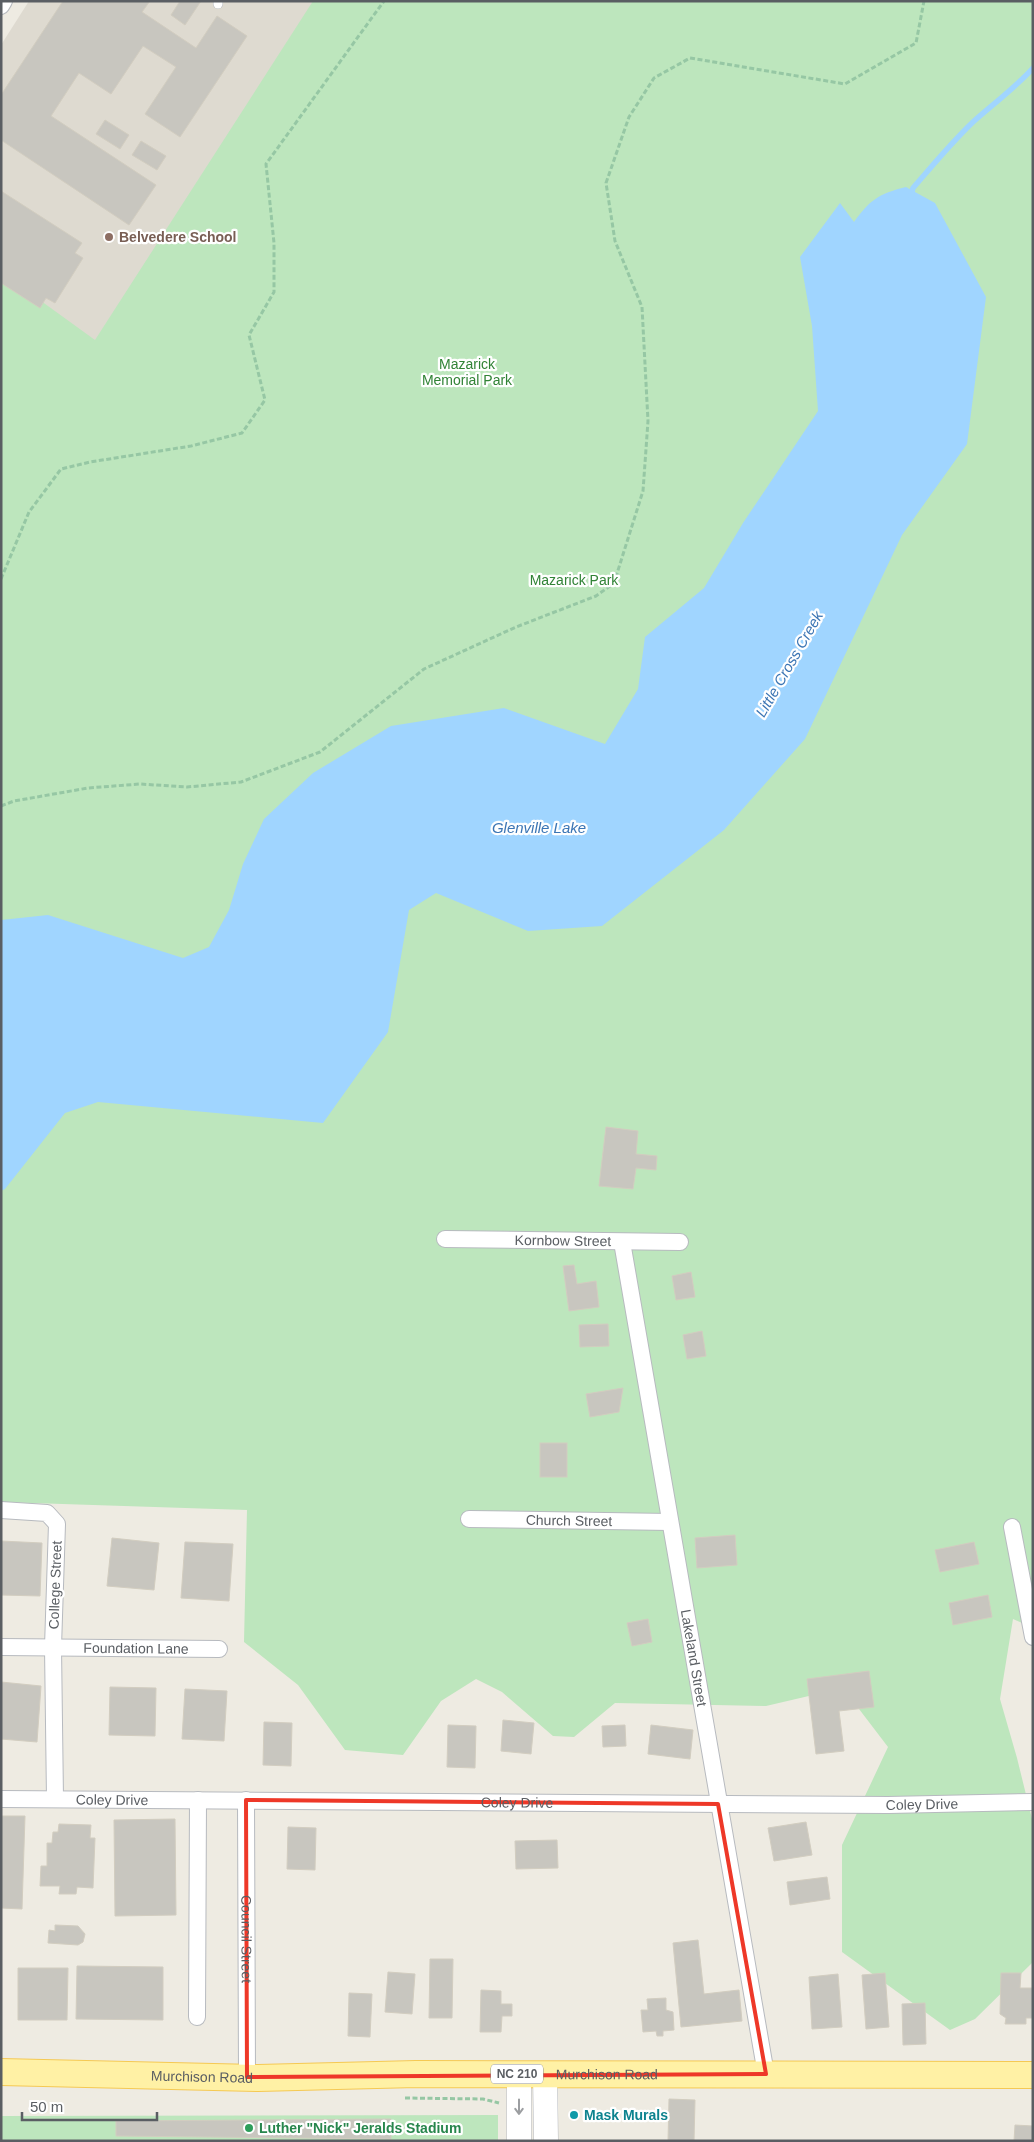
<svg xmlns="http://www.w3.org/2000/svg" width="1034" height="2142" font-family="Helvetica,sans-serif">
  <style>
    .education { fill: #dedad0 }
    .green { fill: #bde6bd }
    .water { fill: #a0d5ff }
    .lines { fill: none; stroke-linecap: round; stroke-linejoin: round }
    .stream { stroke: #a0d5ff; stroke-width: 5.5 }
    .building { fill: #c8c6bf; stroke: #d2cdc0 }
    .lane-casing { stroke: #b7babf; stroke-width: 10 }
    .street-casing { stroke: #b7babf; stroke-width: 18 }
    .secondary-casing { stroke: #b8bbc1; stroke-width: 25 }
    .primary-casing { stroke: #f5c953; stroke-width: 28 }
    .path { stroke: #96c7a4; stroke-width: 3; stroke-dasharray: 5 2.5; stroke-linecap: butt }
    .lane { stroke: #fff; stroke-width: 9 }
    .street { stroke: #fff; stroke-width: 16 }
    .secondary { stroke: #fff; stroke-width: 24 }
    .primary { stroke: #fff1a5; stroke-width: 26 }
    .oneway { stroke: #9c9ea1 }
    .marked { fill: none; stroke: #ee3828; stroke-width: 4; stroke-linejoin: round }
    .education-dot { fill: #8d6e63; stroke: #fff; stroke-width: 2 }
    .culture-dot { fill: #0f9aa8; stroke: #fff; stroke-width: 2 }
    .leisure-dot { fill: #2e9e5b; stroke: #fff; stroke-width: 2 }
    .labels { text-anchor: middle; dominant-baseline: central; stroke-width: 4.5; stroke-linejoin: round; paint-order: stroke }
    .shield { fill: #fff; stroke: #8c8e92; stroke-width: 1 }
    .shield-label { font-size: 12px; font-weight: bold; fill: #5a5e63 }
    .education-label { font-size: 14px; font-weight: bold; fill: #785e54; stroke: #fff; text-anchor: start }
    .park-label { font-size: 14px; fill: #318336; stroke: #fff }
    .street-label { font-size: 14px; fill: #5a5e63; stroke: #fff }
    .culture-label { font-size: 14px; font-weight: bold; fill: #0d838f; stroke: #fff; text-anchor: start }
    .leisure-label { font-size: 14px; font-weight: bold; fill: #27864d; stroke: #fff; text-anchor: start }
    .water-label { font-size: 15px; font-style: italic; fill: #3b75b4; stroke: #fff }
  </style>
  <rect width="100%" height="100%" fill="#eeebe2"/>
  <path class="education" d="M29,1H326L116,422L1,353V45Z"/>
  <g class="green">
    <path d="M313,1H1033V1628L1013,1619L1000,1699L1017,1758L1033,1823V1962L975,2019L950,2030L842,1952V1845L888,1747L843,1688L766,1706L615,1703L574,1737L553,1736L502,1692L476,1679L441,1701L403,1755L345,1750L298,1685L244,1642L247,1510L1,1502V272L95,340Z"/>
    <path d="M498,2115V2141H1V2116Z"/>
  </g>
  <path class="water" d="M906,187L935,203L986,297L967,444L902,535L805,739L724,830L602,926L528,931L436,893L409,910L388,1032L323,1123L98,1102L65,1113L5,1189L1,1191V920L48,915L183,958L209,947L229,910L243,864L264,819L313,773L391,726L504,708L605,744L638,689L645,637L704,588L743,523L818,411L812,326L800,257L840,203L854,222C870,200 878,194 906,187Z"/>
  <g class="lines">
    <path class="stream" d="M911,196L913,188C933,165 951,143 973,122C993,104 1014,89 1033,68"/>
  </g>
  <g class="building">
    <path d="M63,1H150L142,12L196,48L217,16L247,36L180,137L145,114L176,67L143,46L111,94L79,73L51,116L156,185L129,225L1,140V95Z"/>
    <path d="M180,1H201L185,25L171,15Z"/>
    <path d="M105,120L129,135L120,149L96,134Z"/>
    <path d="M141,141L166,156L157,170L132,155Z"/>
    <path d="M1,191L82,243L75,253L83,258L55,303L46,298L40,308L1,283Z"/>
    <path d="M606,1127L638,1131L636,1154L657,1156L656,1170L636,1168L633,1189L599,1186Z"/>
    <path d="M574,1265L577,1284L596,1281L599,1307L569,1311L563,1266Z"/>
    <path d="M691,1272L695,1297L676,1300L672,1276Z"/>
    <path d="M608,1324L609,1346L580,1347L579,1325Z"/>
    <path d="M702,1331L706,1356L687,1359L683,1335Z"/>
    <path d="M623,1388L619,1412L590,1417L586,1394Z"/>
    <rect x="540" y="1443" width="27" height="34"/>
    <path d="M735,1535L737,1565L697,1568L695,1538Z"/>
    <path d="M112,1538L159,1543L154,1590L107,1586Z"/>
    <path d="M1,1541L42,1543L40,1596L1,1595Z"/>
    <path d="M185,1542L233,1544L229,1601L181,1598Z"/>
    <path d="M974,1542L979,1564L940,1572L935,1550Z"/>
    <path d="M988,1595L992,1617L953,1625L949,1603Z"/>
    <path d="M648,1619L652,1642L632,1646L627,1623Z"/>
    <path d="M869,1671L874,1707L839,1711L844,1751L816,1754L807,1679Z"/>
    <path d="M1,1682L41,1686L37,1742L1,1739Z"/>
    <path d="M110,1687L156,1688L155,1736L109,1735Z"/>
    <path d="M185,1689L227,1691L224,1741L182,1739Z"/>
    <path d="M503,1720L534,1723L531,1754L501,1751Z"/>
    <path d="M264,1722L292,1723L291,1766L263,1765Z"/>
    <path d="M448,1725L476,1726L475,1768L447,1767Z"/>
    <path d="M625,1725L626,1746L603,1747L602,1726Z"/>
    <path d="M651,1725L693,1730L690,1759L648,1754Z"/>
    <path d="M1,1816H25L22,1909L1,1908Z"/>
    <path d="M175,1819L176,1915L115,1916L114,1820Z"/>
    <path d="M806,1822L812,1855L774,1861L768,1828Z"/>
    <path d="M59,1824L91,1825L90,1838H95L93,1888L77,1887L76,1894H59L60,1886H40L41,1866H47V1843H52L53,1832H58Z"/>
    <path d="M288,1827L316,1828L315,1870L287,1869Z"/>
    <path d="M557,1840L558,1868L516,1869L515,1841Z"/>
    <path d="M827,1877L830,1899L790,1905L787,1882Z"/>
    <path d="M55,1925L78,1926L85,1934L83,1942L78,1945L48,1943L49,1930L55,1931Z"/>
    <path d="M698,1940L704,1994L739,1990L742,2021L681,2027L673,1943Z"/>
    <path d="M430,1959H453L452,2018H429Z"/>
    <path d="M77,1966L163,1967V2020L76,2019Z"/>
    <path d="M18,1968H68L67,2020H18Z"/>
    <path d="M388,1972L415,1974L412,2014L385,2012Z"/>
    <path d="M885,1973L889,2027L866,2029L862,1975Z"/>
    <path d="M1001,1973H1021L1020,1988H1033V2018H1026V2024H1005L1006,2018L1000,2014Z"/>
    <path d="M838,1974L842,2027L812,2029L809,1977Z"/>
    <path d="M481,1990L501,1991V2004H512V2016H502L501,2032H480Z"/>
    <path d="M349,1993L372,1994L370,2037L348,2036Z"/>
    <path d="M666,1998V2010L673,2012L674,2030L663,2031V2036H657L656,2031L643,2032L641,2010H648L647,1999Z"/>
    <path d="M925,2003L926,2044L903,2045L902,2004Z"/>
    <path d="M669,2099L695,2100L694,2141H668Z"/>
    <path d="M391,2119V2139L116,2136V2121Z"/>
    <path d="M1015,2125L1033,2126V2141H1014Z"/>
  </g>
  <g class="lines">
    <g class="lane-casing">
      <path id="lane" d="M218,4V1"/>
    </g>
    <g class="street-casing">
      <g id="street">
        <path d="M1,6L4,1"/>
        <path id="s1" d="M445,1239L680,1242"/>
        <path id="s2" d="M622,1242L766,2074"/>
        <path d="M1,1510L47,1513L57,1524L53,1647L55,1799"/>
        <path id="s3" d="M469,1519L670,1522"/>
        <path d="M1012,1527L1033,1637"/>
        <path id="s4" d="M1,1647L219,1649"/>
        <path id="s5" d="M1,1799L888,1805L1033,1802"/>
        <path id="s6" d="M246,1800L247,2077"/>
        <path d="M197,2017L198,1800"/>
      </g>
    </g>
    <g class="secondary-casing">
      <g id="secondary">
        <path d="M545,2075L546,2141"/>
        <path d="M519,2141V2074"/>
      </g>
    </g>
    <g class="primary-casing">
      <g id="primary">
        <path id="s7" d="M1,2072L258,2078L416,2074L1033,2075"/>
      </g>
    </g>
    <g class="path">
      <path d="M1,579L29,512L61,469L90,462L191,446L242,433L265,400L249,335L274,292V243L266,164L384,1"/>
      <path d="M1,806L14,801L88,788L140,784L187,787L241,782L320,752L424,669L516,627L596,596L614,583L643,491L648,421L642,307L615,241L606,183L629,117L654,78L690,58L845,84L916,43L924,1"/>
      <path d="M405,2098L483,2099L499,2103"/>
    </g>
    <use href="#lane" class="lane"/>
    <use href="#street" class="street"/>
    <use href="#secondary" class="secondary"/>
    <use href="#primary" class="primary"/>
  </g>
  <defs><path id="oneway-shaft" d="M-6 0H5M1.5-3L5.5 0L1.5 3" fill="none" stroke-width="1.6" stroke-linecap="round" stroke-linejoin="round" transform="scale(1.25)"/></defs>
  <use class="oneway" href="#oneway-shaft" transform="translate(519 2107) rotate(90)"/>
  <path class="marked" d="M246,1800L718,1804L766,2074L247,2077Z"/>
  <circle class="education-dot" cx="109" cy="237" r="5"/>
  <circle class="culture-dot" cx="574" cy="2115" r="5"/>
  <circle class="leisure-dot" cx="249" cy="2128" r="5"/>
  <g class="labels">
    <rect class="shield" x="491" y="2064.5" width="52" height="19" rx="4"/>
    <g class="shield-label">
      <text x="517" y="2074">NC 210</text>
    </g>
    <g class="education-label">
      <text x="119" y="237">Belvedere School</text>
    </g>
    <g class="park-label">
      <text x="467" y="364">Mazarick<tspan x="467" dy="16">Memorial Park</tspan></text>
      <text x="574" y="580">Mazarick Park</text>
    </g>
    <g class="street-label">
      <text stroke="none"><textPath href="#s1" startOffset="118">Kornbow Street</textPath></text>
      <text stroke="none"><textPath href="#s3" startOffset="100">Church Street</textPath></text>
      <text transform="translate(55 1585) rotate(-88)">College Street</text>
      <text stroke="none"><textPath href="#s4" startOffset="135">Foundation Lane</textPath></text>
      <text stroke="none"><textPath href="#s2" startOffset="422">Lakeland Street</textPath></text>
      <text stroke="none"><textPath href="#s5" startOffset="111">Coley Drive</textPath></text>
      <text stroke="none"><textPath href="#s5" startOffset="516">Coley Drive</textPath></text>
      <text stroke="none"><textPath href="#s5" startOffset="921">Coley Drive</textPath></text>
      <text stroke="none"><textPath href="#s6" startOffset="139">Council Street</textPath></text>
      <text stroke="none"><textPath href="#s7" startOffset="606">Murchison Road</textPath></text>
      <text stroke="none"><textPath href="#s7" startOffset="201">Murchison Road</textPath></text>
    </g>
    <g class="culture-label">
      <text x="584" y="2115">Mask Murals</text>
    </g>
    <g class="leisure-label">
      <text x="259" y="2128">Luther "Nick" Jeralds Stadium</text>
    </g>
    <g class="water-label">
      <text transform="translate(789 664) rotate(-60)">Little Cross Creek</text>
      <text x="539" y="827">Glenville Lake</text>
    </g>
  </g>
  <rect width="1034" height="2142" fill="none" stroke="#5a5e63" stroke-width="5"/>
  <path d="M22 2112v8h135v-8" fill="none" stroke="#5a5e63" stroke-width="2.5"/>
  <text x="30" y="2112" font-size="15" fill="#5a5e63" stroke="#ffffff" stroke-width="4" paint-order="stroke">50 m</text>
</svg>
